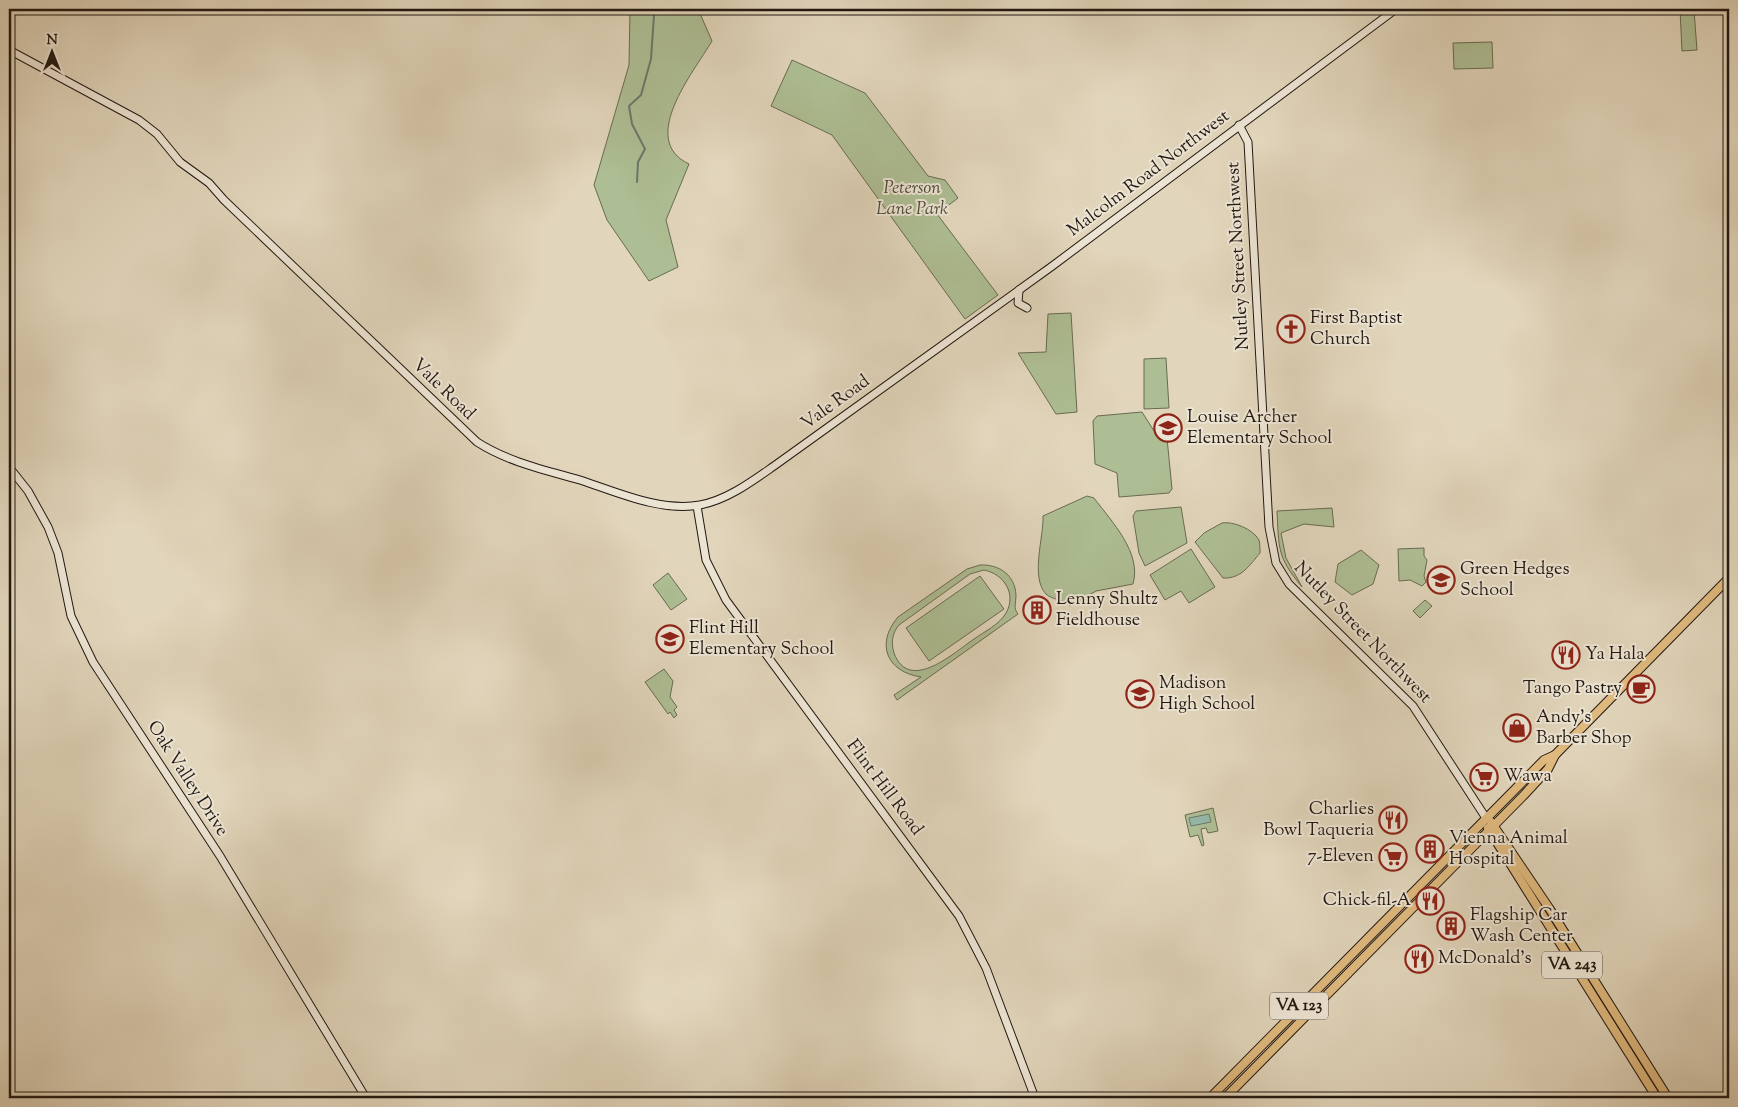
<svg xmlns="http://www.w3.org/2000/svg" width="1738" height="1107" font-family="'Sorts Mill Goudy',serif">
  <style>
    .green { fill: #aebe94; stroke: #686b52; fill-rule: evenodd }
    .water { fill: #95b9ab; stroke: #67796d }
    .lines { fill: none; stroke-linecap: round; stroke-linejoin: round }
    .stream { stroke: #67796d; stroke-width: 2 }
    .secondary-casing { stroke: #221811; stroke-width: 9 }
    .primary-casing { stroke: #221811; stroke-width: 10 }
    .secondary { stroke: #ece4d3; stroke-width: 7 }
    .primary { stroke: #e0ba7e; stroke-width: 8 }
    .labels { text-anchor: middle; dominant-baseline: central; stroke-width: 4; stroke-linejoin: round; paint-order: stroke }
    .shield { fill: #ece4d3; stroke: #5f554b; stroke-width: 1 }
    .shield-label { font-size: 16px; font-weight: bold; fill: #221811 }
    .street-label { font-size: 18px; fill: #221811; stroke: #ece4d3 }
    .park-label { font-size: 18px; font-style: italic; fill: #4c4a38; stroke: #ece4d3 }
    .poi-label { font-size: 18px; fill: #221811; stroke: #ece4d3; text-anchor: start }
  </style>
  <rect width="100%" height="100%" fill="#e1d5bb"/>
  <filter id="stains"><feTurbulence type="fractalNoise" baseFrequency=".004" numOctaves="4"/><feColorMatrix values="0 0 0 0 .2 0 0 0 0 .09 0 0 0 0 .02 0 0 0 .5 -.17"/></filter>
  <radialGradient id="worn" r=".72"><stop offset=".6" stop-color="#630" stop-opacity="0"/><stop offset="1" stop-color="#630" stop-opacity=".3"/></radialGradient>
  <g class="green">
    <path d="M630,9H698L712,41C693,73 638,140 689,164L666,220L678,267L649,281L607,220L594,185L629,65Z"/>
    <path d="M1680,9L1694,10L1697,50L1682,51Z"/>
    <path d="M1492,42L1493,68L1454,69L1453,43Z"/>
    <path d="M792,60L865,93L928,176L945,180L958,198L937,214L998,295L965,319L832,135L771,106Z"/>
    <path d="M1071,313L1077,412L1056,414L1018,353L1046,352L1048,314Z"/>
    <path d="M1166,358L1169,408L1144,409V359Z"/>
    <path d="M1142,412L1154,431L1167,438L1172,489L1169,493L1119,497L1117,473L1095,464L1093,421L1097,416Z"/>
    <path d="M1087,496L1094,498C1112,522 1142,553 1133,584L1096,591L1070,606C1064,599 1052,600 1046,594C1030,577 1044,537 1043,516Z"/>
    <path d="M1181,507L1187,543L1145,566L1139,553L1133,516L1136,511Z"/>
    <path d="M1332,508L1334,527L1304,524L1281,533L1286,558L1302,587C1277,557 1279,549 1277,511Z"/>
    <path d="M1222,523C1233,521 1253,529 1259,540C1260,544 1260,549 1260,553C1249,566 1241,579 1223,578L1195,542L1204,533Z"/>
    <path d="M1424,548V556L1427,560L1424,576L1426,582L1422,586L1410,580L1399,581L1398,549Z"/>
    <path d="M1191,549L1215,587L1189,603L1181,591L1165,600L1150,575Z"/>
    <path d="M1361,550L1379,565L1373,584L1352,595L1335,582L1338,564Z"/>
    <path d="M980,565C999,564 1015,575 1016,595C1016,603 1013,608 1018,614L897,700L894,695L921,677C887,672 875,644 898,617L967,569ZM984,570C1004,574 1017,594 1006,613C1000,624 984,632 974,639C955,652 909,694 894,653C891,643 892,633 899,625L970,574Z"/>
    <path d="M668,573L687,599L671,610L653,585Z"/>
    <path d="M980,576L1004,609L929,661L906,628Z"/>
    <path d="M1425,600L1432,606L1420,618L1413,611Z"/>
    <path d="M664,669L673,681L670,697L677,707L674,710L677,715L674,718L670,712L668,714L645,682Z"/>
    <path d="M1213,808L1218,831L1208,833L1206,828L1201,829L1204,845L1202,846L1198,835L1190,837L1185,815Z"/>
  </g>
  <path class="water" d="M1209,814L1211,822L1191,826L1189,818Z"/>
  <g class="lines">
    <path class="stream" d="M637,182L638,162L645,149L632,124L629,106L641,95L651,59L654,15L652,9"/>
    <g class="secondary-casing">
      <g id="secondary">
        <path d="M9,50L139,120L157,134L180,162L209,183L224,200L477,442C508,462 545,470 580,480C617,492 660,512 700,505C727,500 751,482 774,466L1051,267L1396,9"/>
        <path d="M1239,125L1248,142L1269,527L1276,563L1289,584L1413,706L1486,818"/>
        <path d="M1019,290L1018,303L1027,308"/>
        <path d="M9,467L28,491L48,527L58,553L71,616L93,662L220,856L366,1098"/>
        <path d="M697,506L706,560L726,600L959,916L986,968L1035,1098"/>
      </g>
    </g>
    <g class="primary-casing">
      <g id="primary">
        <path d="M1491,822L1549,908L1668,1098"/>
        <path d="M1488,828L1657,1098"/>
        <path d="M1210,1098L1544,760L1555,755"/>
        <path d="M1225,1098L1524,795L1548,769L1555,755L1729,578"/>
      </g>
    </g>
    <use href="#secondary" class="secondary"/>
    <use href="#primary" class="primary"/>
  </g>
  <defs>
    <g id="church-ring" transform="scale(1.4375)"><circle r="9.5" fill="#ece4d3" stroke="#8f2418" stroke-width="1.5"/><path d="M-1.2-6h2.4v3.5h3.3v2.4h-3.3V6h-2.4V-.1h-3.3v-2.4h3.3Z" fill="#8f2418"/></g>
    <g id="school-ring" transform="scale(1.4375)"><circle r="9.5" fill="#ece4d3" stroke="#8f2418" stroke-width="1.5"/><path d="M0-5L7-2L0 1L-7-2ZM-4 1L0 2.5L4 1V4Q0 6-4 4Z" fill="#8f2418"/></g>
    <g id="building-ring" transform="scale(1.4375)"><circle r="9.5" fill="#ece4d3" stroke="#8f2418" stroke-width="1.5"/><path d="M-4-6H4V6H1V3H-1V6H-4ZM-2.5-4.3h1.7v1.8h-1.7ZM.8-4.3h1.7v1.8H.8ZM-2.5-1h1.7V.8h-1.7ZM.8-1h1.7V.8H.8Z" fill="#8f2418"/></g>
    <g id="restaurant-ring" transform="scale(1.4375)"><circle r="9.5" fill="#ece4d3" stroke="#8f2418" stroke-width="1.5"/><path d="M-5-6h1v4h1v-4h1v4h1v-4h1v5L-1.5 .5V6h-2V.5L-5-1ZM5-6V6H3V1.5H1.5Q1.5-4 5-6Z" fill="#8f2418"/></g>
    <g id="cafe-ring" transform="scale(1.4375)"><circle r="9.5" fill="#ece4d3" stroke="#8f2418" stroke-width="1.5"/><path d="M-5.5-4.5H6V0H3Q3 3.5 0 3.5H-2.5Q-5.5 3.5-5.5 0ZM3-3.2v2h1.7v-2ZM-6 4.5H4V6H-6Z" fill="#8f2418"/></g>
    <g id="shop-ring" transform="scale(1.4375)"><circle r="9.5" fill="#ece4d3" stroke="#8f2418" stroke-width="1.5"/><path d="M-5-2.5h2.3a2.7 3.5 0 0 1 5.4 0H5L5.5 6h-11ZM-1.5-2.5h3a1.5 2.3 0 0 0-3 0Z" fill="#8f2418"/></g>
    <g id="supermarket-ring" transform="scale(1.4375)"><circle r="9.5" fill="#ece4d3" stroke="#8f2418" stroke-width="1.5"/><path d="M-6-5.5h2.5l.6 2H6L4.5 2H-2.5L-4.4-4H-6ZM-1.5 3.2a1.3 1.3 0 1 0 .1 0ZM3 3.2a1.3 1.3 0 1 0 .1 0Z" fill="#8f2418"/></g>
  </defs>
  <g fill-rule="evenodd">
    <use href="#church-ring" x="1291" y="329"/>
    <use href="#school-ring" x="1168" y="428"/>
    <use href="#school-ring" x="1441" y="580"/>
    <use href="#building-ring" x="1037" y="610"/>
    <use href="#school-ring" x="670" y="639"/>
    <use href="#restaurant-ring" x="1566" y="655"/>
    <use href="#cafe-ring" x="1641" y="689"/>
    <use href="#school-ring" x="1140" y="694"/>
    <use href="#shop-ring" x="1517" y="728"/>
    <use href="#supermarket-ring" x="1484" y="777"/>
    <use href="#restaurant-ring" x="1393" y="820"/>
    <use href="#building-ring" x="1430" y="849"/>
    <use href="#supermarket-ring" x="1393" y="857"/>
    <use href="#restaurant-ring" x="1430" y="901"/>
    <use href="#building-ring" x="1451" y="926"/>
    <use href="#restaurant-ring" x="1419" y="959"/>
  </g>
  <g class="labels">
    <g class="shield">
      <rect x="1542" y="951.5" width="60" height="27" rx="4"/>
      <rect x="1270" y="992.5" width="58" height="27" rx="4"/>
    </g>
    <g class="shield-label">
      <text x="1572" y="965">VA 243</text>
      <text x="1299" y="1006">VA 123</text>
    </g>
    <g class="street-label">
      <text transform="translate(1149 174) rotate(-37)">Malcolm Road Northwest</text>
      <text transform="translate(1239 256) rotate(-93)">Nutley Street Northwest</text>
      <text transform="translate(443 390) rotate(44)">Vale Road</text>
      <text transform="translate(836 403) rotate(-36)">Vale Road</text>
      <text transform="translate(1362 633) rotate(46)">Nutley Street Northwest</text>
      <text transform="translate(187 779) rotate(57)">Oak Valley Drive</text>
      <text transform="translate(884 788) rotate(53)">Flint Hill Road</text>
    </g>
    <g class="park-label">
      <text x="912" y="189">Peterson<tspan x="912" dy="21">Lane Park</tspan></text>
    </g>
    <g class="poi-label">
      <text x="1310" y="319">First Baptist<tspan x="1310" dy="21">Church</tspan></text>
      <text x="1187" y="418">Louise Archer<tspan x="1187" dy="21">Elementary School</tspan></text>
      <text x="1460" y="570">Green Hedges<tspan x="1460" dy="21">School</tspan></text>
      <text x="1056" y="600">Lenny Shultz<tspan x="1056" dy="21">Fieldhouse</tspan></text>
      <text x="689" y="629">Flint Hill<tspan x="689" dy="21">Elementary School</tspan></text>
      <text x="1585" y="655">Ya Hala</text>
      <text x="1159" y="684">Madison<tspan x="1159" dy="21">High School</tspan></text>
      <text x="1622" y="689" text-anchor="end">Tango Pastry</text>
      <text x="1536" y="718">Andy's<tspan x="1536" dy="21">Barber Shop</tspan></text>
      <text x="1503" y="777">Wawa</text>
      <text x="1374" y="810" text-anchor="end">Charlies<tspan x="1374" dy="21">Bowl Taqueria</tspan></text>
      <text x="1449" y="839">Vienna Animal<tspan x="1449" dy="21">Hospital</tspan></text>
      <text x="1374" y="857" text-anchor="end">7-Eleven</text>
      <text x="1411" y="901" text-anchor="end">Chick-fil-A</text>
      <text x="1470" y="916">Flagship Car<tspan x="1470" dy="21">Wash Center</tspan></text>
      <text x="1438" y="959">McDonald's</text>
    </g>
  </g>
  <rect width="1738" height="1107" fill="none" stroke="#e1d5bb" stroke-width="30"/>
  <rect x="10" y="10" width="1718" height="1087" fill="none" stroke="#221811" stroke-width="2.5"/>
  <rect x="15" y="15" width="1708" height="1077" fill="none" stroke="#221811"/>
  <g transform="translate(52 52)" stroke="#ece4d3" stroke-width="4" paint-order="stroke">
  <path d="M0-4L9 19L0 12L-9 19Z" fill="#221811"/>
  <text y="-8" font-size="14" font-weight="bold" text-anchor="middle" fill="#221811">N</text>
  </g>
  <rect width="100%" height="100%" filter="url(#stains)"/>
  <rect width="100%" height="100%" fill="url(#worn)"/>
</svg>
